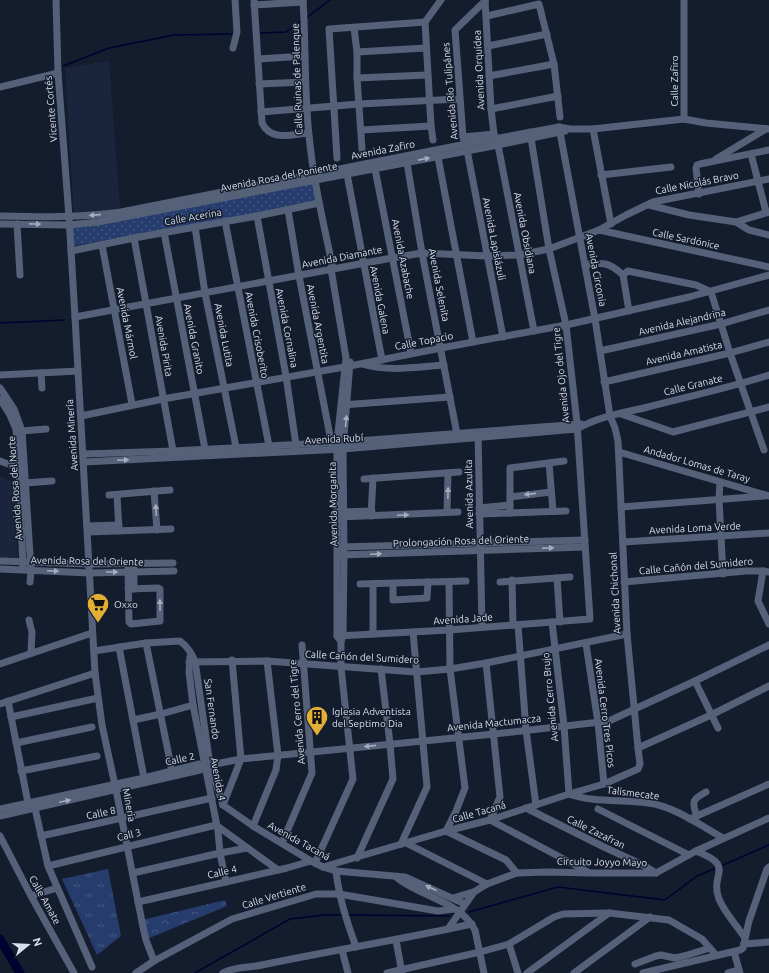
<svg xmlns="http://www.w3.org/2000/svg" width="769" height="973" font-family="Ubuntu,sans-serif">
  <style>
    .built { fill: #1a253d }
    .grass { fill: url(#grass-tufts) }
    .forest { fill: url(#forest-crowns) }
    .park { fill: url(#park-dots) }
    .lines { fill: none; stroke-linecap: round; stroke-linejoin: round }
    .stream { stroke: #00012e; stroke-width: 1.5 }
    .river { stroke: #00012e; stroke-width: 9 }
    .minor { stroke: #556179; stroke-width: 7 }
    .oneway { fill: #a4adbe }
    .labels { text-anchor: middle; dominant-baseline: central; stroke-width: 3; stroke-linejoin: round; paint-order: stroke }
    .street-label { font-size: 10px; fill: #d9dfec; stroke: #141d2e }
    .poi-label { font-size: 10px; fill: #d9dfec; stroke: #141d2e; text-anchor: start }
  </style>
  <defs>
    <pattern id="grass-tufts" width="24" height="20" patternUnits="userSpaceOnUse"><rect width="24" height="20" fill="#253c6d"/><path d="M3 7l-1-3M5 7V3M7 7l1-3M15 17l-1-3M17 17v-4M19 17l1-3" fill="none" stroke="#445882"/></pattern>
    <pattern id="forest-crowns" width="20" height="18" patternUnits="userSpaceOnUse"><rect width="20" height="18" fill="#253c6d"/><path d="M2 6a3 3 0 1 1 6 0M12 15a3 3 0 1 1 6 0" fill="none" stroke="#445882"/></pattern>
    <pattern id="park-dots" width="8" height="8" patternUnits="userSpaceOnUse"><rect width="8" height="8" fill="#253c6d"/><path d="M2 2h.1M6 6h.1" fill="none" stroke="#445882" stroke-width="1.8" stroke-linecap="round"/></pattern>
  </defs>
  <rect width="100%" height="100%" fill="#141d2e"/>
  <g class="built">
    <path d="M109,61L120,208L74,215L65,68Z"/>
    <path d="M0,476L14,482L18,559L0,558Z"/>
  </g>
  <path class="grass" d="M108,869L121,936L97,955L62,879Z"/>
  <path class="forest" d="M225,900L227,906L147,939L142,920Z"/>
  <path class="park" d="M313,183L317,202L74,246L71,227Z"/>
  <g class="lines">
    <g class="stream">
      <path d="M306,18L330,0"/>
      <path d="M261,33L286,32L301,21"/>
      <path d="M63,66L109,48L174,35L233,34"/>
      <path d="M0,323L64,320"/>
      <path d="M721,866L769,845"/>
      <path d="M469,912L558,887L665,900L697,876L716,868"/>
      <path d="M348,915L450,916"/>
      <path d="M195,973L290,919L324,915H342"/>
    </g>
    <path class="river" d="M0,939L20,973"/>
    <g class="minor">
      <path d="M56,0L58,73L69,217L75,317L95,673L102,725L116,790L143,927L146,940L154,961"/>
      <path d="M254,0L262,123C271,142 292,134 308,133"/>
      <path d="M303,0C306,45 304,90 309,135C313,179 323,221 332,264L331,269L346,358L337,442V636L341,641"/>
      <path d="M485,0L491,109L494,134L498,145L534,331"/>
      <path d="M485,1L455,30L463,137L467,150L503,337"/>
      <path d="M254,5L303,2"/>
      <path d="M487,16L539,4L554,64L560,117"/>
      <path d="M425,22L431,126L433,140"/>
      <path d="M425,22L441,0"/>
      <path d="M354,28L357,52V78L362,149"/>
      <path d="M488,46L547,34"/>
      <path d="M233,48L237,32L235,0"/>
      <path d="M357,52L426,48"/>
      <path d="M258,59L305,56"/>
      <path d="M489,76L554,64"/>
      <path d="M357,78L427,75"/>
      <path d="M259,84L305,82"/>
      <path d="M0,87L58,73"/>
      <path d="M491,109L558,96"/>
      <path d="M261,112L359,104L459,99"/>
      <path d="M684,119V0"/>
      <path d="M593,129L611,224"/>
      <path d="M361,130L431,126"/>
      <path d="M463,137L494,134"/>
      <path d="M437,152L473,342"/>
      <path d="M751,154L766,212"/>
      <path d="M337,158L329,29L425,22"/>
      <path d="M716,159L766,129"/>
      <path d="M407,163L422,253L457,434"/>
      <path d="M375,169L411,353"/>
      <path d="M347,174L382,360"/>
      <path d="M601,175L671,167"/>
      <path d="M699,194L696,168L697,165L700,164L769,150"/>
      <path d="M649,205L689,215L736,222L749,230L769,235"/>
      <path d="M288,210L299,276L332,446"/>
      <path d="M0,216C41,217 80,218 121,212L461,145L559,127L570,129H593L684,119L706,123L769,129"/>
      <path d="M257,216L286,376L296,445"/>
      <path d="M225,221L270,451"/>
      <path d="M736,222L769,212"/>
      <path d="M0,224L69,225L98,222L498,145L565,131"/>
      <path d="M17,224L20,275"/>
      <path d="M195,227L205,293L236,447"/>
      <path d="M599,230L769,267"/>
      <path d="M164,232L205,449"/>
      <path d="M134,238L174,456"/>
      <path d="M102,245L132,404"/>
      <path d="M71,251L134,238L257,216L319,203"/>
      <path d="M585,265C603,262 609,262 623,275"/>
      <path d="M623,275L628,271L696,285L711,292L730,353L764,450"/>
      <path d="M623,275L629,311"/>
      <path d="M75,317L392,258L422,253L487,256L519,255L549,249L599,230L626,215L653,202L769,179"/>
      <path d="M600,351L721,324L769,310"/>
      <path d="M362,364C389,372 417,367 444,365"/>
      <path d="M41,373L42,388"/>
      <path d="M0,375L78,371"/>
      <path d="M604,382L730,353L769,342"/>
      <path d="M0,388L14,409L22,431L31,570L30,582"/>
      <path d="M0,399L10,415L16,429L19,468L23,569"/>
      <path d="M342,405L450,397"/>
      <path d="M621,414L673,432L769,407"/>
      <path d="M81,416L163,399L350,366L441,348L566,325L689,297L769,275"/>
      <path d="M22,431L46,429"/>
      <path d="M478,434L482,627"/>
      <path d="M619,452L769,496"/>
      <path d="M84,454L173,451L344,442L581,424"/>
      <path d="M0,461L19,468"/>
      <path d="M84,462L343,449L577,429C597,417 622,413 644,408C686,397 728,388 769,375"/>
      <path d="M549,463L553,511"/>
      <path d="M364,479L459,472"/>
      <path d="M720,482L719,499L723,574"/>
      <path d="M25,483L52,481"/>
      <path d="M154,491L157,530"/>
      <path d="M109,495L170,490"/>
      <path d="M117,495L119,531"/>
      <path d="M510,497L551,492"/>
      <path d="M621,507L765,496"/>
      <path d="M479,508L510,505"/>
      <path d="M340,512L372,511"/>
      <path d="M447,512L448,473"/>
      <path d="M510,513V468L564,461"/>
      <path d="M479,514L566,511"/>
      <path d="M371,516L373,478"/>
      <path d="M339,517L458,512"/>
      <path d="M87,526L119,525"/>
      <path d="M88,532L171,529"/>
      <path d="M623,542L769,533"/>
      <path d="M341,547L585,540"/>
      <path d="M340,555L585,547"/>
      <path d="M0,561L90,564L173,563"/>
      <path d="M128,568L129,622L131,624L160,621V589L158,588L128,589"/>
      <path d="M0,569L90,573L174,571"/>
      <path d="M763,571L758,601L769,624"/>
      <path d="M557,578L560,622"/>
      <path d="M512,580L513,625"/>
      <path d="M449,582L450,669L465,788L456,811L446,831L506,860L517,873"/>
      <path d="M500,582L570,577"/>
      <path d="M624,582L746,571H763L769,572"/>
      <path d="M360,584L466,581"/>
      <path d="M373,584V634"/>
      <path d="M393,584V600L427,598L428,582"/>
      <path d="M134,589V569"/>
      <path d="M29,620L32,632L31,653"/>
      <path d="M552,622L564,726L569,794C594,803 622,799 648,803C674,806 701,826 723,838"/>
      <path d="M518,625L526,730L536,805"/>
      <path d="M337,636L449,630L590,619L577,423L566,325L549,249L530,132"/>
      <path d="M146,643L172,771"/>
      <path d="M586,644L598,723L604,784"/>
      <path d="M119,647L144,778"/>
      <path d="M94,651L146,643L180,641C188,647 191,653 195,661L210,765L223,805"/>
      <path d="M190,657L189,672L193,705L218,831L220,853L226,882"/>
      <path d="M189,662L267,661L416,672L450,669L486,663L627,634"/>
      <path d="M486,663L500,797L490,820L588,872"/>
      <path d="M0,664L92,633"/>
      <path d="M695,681L718,728"/>
      <path d="M8,701L28,803"/>
      <path d="M0,704L95,673"/>
      <path d="M11,717L98,698"/>
      <path d="M133,720L161,714L193,705"/>
      <path d="M16,743L92,727"/>
      <path d="M638,748L711,715L769,686"/>
      <path d="M21,771L97,756"/>
      <path d="M34,804L48,866L92,967"/>
      <path d="M223,805L253,826L311,861L323,867L336,871L405,877L465,904"/>
      <path d="M223,805L241,759L232,660"/>
      <path d="M526,808L606,848L643,865L656,873"/>
      <path d="M0,809L144,778L199,764L205,766L241,759L494,734L609,721L695,681L769,645"/>
      <path d="M598,809L689,855"/>
      <path d="M0,816L200,770L205,766"/>
      <path d="M697,816C691,801 693,799 706,792"/>
      <path d="M690,819L769,784"/>
      <path d="M216,825L278,870"/>
      <path d="M253,826L276,770L278,755L267,661"/>
      <path d="M0,836L31,896L74,973"/>
      <path d="M41,836L212,798"/>
      <path d="M282,843L312,773L302,645"/>
      <path d="M406,843L487,884"/>
      <path d="M401,844L427,787L413,632"/>
      <path d="M696,851C737,867 709,873 719,899C724,912 738,927 745,938"/>
      <path d="M357,858L393,779L390,744L381,669"/>
      <path d="M315,863L353,779L341,667V641L343,636L344,555L343,449L350,362"/>
      <path d="M48,866L216,825"/>
      <path d="M323,867L446,831L490,820L569,794L604,784L638,769L640,764L638,748L627,634L618,441L615,428L610,416L595,319L559,127"/>
      <path d="M336,871C339,898 347,922 356,947"/>
      <path d="M133,873L220,853L247,848"/>
      <path d="M396,877C420,897 460,901 475,930L484,973"/>
      <path d="M31,896L57,888"/>
      <path d="M453,898L473,892"/>
      <path d="M138,902L287,868L311,861"/>
      <path d="M448,929L472,924"/>
      <path d="M396,940L402,973"/>
      <path d="M509,944L518,973"/>
      <path d="M744,944L769,942"/>
      <path d="M342,950L348,973"/>
      <path d="M734,952L740,973"/>
      <path d="M635,964L656,956L661,955L675,958L684,956L710,948"/>
      <path d="M136,973L154,961L232,919L316,894H339L438,911L454,909"/>
      <path d="M223,973C235,966 249,968 262,965C324,952 386,942 448,929L474,892L487,884L517,873L548,872L590,873H656L696,851L769,818"/>
      <path d="M387,973L480,952L509,944L554,917L563,914L609,913L669,920L702,939L716,955"/>
      <path d="M527,973L609,913"/>
      <path d="M574,973L650,917"/>
      <path d="M643,973L740,950L743,948L749,921L767,869L769,867"/>
      <path d="M728,973L739,970"/>
    </g>
  </g>
  <defs><path id="oneway-solid" d="M-6-.8H1V-3.2L6.5 0L1 3.2V.8H-6Z"/></defs>
  <g class="oneway">
    <use href="#oneway-solid" transform="translate(424 159) rotate(-11)"/>
    <use href="#oneway-solid" transform="translate(95 215) rotate(175)"/>
    <use href="#oneway-solid" transform="translate(35 224) rotate(1)"/>
    <use href="#oneway-solid" transform="translate(346 421) rotate(-85)"/>
    <use href="#oneway-solid" transform="translate(123 460) rotate(-3)"/>
    <use href="#oneway-solid" transform="translate(448 493) rotate(-89)"/>
    <use href="#oneway-solid" transform="translate(530 494) rotate(174)"/>
    <use href="#oneway-solid" transform="translate(156 510) rotate(-94)"/>
    <use href="#oneway-solid" transform="translate(403 515) rotate(-3)"/>
    <use href="#oneway-solid" transform="translate(548 548) rotate(-2)"/>
    <use href="#oneway-solid" transform="translate(376 554) rotate(-2)"/>
    <use href="#oneway-solid" transform="translate(53 571) rotate(3)"/>
    <use href="#oneway-solid" transform="translate(112 572)"/>
    <use href="#oneway-solid" transform="translate(160 605) rotate(-91)"/>
    <use href="#oneway-solid" transform="translate(370 746) rotate(174)"/>
    <use href="#oneway-solid" transform="translate(65 801) rotate(-12)"/>
    <use href="#oneway-solid" transform="translate(431 888) rotate(-156)"/>
  </g>
  <defs>
    <g id="supermarket-pin" transform="scale(1.15)"><path d="M0 17L-7.5 6A9.5 9.5 0 1 1 7.5 6Z" fill="#e3ae34" stroke="#141d2e"/><path d="M-6-5.5h2.5l.6 2H6L4.5 2H-2.5L-4.4-4H-6ZM-1.5 3.2a1.3 1.3 0 1 0 .1 0ZM3 3.2a1.3 1.3 0 1 0 .1 0Z" fill="#111"/></g>
    <g id="building-pin" transform="scale(1.15)"><path d="M0 17L-7.5 6A9.5 9.5 0 1 1 7.5 6Z" fill="#e3ae34" stroke="#141d2e"/><path d="M-4-6H4V6H1V3H-1V6H-4ZM-2.5-4.3h1.7v1.8h-1.7ZM.8-4.3h1.7v1.8H.8ZM-2.5-1h1.7V.8h-1.7ZM.8-1h1.7V.8H.8Z" fill="#111"/></g>
  </defs>
  <g fill-rule="evenodd">
    <use href="#supermarket-pin" x="98" y="604"/>
    <use href="#building-pin" x="317" y="717"/>
  </g>
  <g class="labels">
    <g class="street-label">
      <text transform="translate(479 70) rotate(-93)">Avenida Orquídea</text>
      <text transform="translate(297 79) rotate(-92)">Calle Ruinas de Palenque</text>
      <text transform="translate(674 81) rotate(-90)">Calle Zafiro</text>
      <text transform="translate(450 91) rotate(-95)">Avenida Río Tulipánes</text>
      <text transform="translate(51 109) rotate(-95)">Vicente Cortés</text>
      <text transform="translate(383 150) rotate(-11)">Avenida Zafiro</text>
      <text transform="translate(279 177) rotate(-11)">Avenida Rosa del Poniente</text>
      <text transform="translate(697 183) rotate(-11)">Calle Nicolás Bravo</text>
      <text transform="translate(193 217) rotate(-10)">Calle Acerina</text>
      <text transform="translate(525 233) rotate(79)">Avenida Obsidiana</text>
      <text transform="translate(494 239) rotate(79)">Avenida Lapislázuli</text>
      <text transform="translate(686 239) rotate(12)">Calle Sardónice</text>
      <text transform="translate(342 257) rotate(-11)">Avenida Diamante</text>
      <text transform="translate(403 259) rotate(79)">Avenida Azabache</text>
      <text transform="translate(596 270) rotate(79)">Avenida Circonia</text>
      <text transform="translate(439 285) rotate(79)">Avenida Selenita</text>
      <text transform="translate(380 300) rotate(79)">Avenida Galena</text>
      <text transform="translate(682 322) rotate(-13)">Avenida Alejandrina</text>
      <text transform="translate(127 323) rotate(79)">Avenida Mármol</text>
      <text transform="translate(318 324) rotate(79)">Avenida Argentita</text>
      <text transform="translate(287 328) rotate(79)">Avenida Cornalina</text>
      <text transform="translate(224 335) rotate(79)">Avenida Lutita</text>
      <text transform="translate(257 335) rotate(79)">Avenida Crisoberito</text>
      <text transform="translate(194 339) rotate(79)">Avenida Granito</text>
      <text transform="translate(424 341) rotate(-11)">Calle Topacio</text>
      <text transform="translate(164 346) rotate(80)">Avenida Pirita</text>
      <text transform="translate(684 353) rotate(-13)">Avenida Amatista</text>
      <text transform="translate(561 375) rotate(-96)">Avenida Ojo del Tigre</text>
      <text transform="translate(693 385) rotate(-14)">Calle Granate</text>
      <text transform="translate(72 435) rotate(-94)">Avenida Minería</text>
      <text transform="translate(334 439) rotate(-3)">Avenida Rubí</text>
      <text transform="translate(697 464) rotate(16)">Andador Lomas de Taray</text>
      <text transform="translate(15 488) rotate(-94)">Avenida Rosa del Norte</text>
      <text transform="translate(469 494) rotate(-91)">Avenida Azulita</text>
      <text transform="translate(333 504) rotate(-91)">Avenida Morganita</text>
      <text transform="translate(695 528) rotate(-3)">Avenida Loma Verde</text>
      <text transform="translate(461 541) rotate(-2)">Prolongación Rosa del Oriente</text>
      <text transform="translate(87 561) rotate(1)">Avenida Rosa del Oriente</text>
      <text transform="translate(696 566) rotate(-5)">Calle Cañón del Sumidero</text>
      <text transform="translate(615 593) rotate(-93)">Avenida Chichonal</text>
      <text transform="translate(463 619) rotate(-4)">Avenida Jade</text>
      <text transform="translate(362 657) rotate(3)">Calle Cañón del Sumidero</text>
      <text transform="translate(550 697) rotate(-96)">Avenida Cerro Brujo</text>
      <text transform="translate(212 709) rotate(82)">San Fernando</text>
      <text transform="translate(297 712) rotate(-95)">Avenida Cerro del Tigre</text>
      <text transform="translate(605 713) rotate(83)">Avenida Cerro Tres Picos</text>
      <text transform="translate(494 723) rotate(-6)">Avenida Mactumacza</text>
      <text transform="translate(180 759) rotate(-12)">Calle 2</text>
      <text transform="translate(218 779) rotate(79)">Avenida 4</text>
      <text transform="translate(633 793) rotate(7)">Talismecate</text>
      <text transform="translate(129 805) rotate(79)">Mineria</text>
      <text transform="translate(479 812) rotate(-16)">Calle Tacaná</text>
      <text transform="translate(101 813) rotate(-12)">Calle 8</text>
      <text transform="translate(596 832) rotate(26)">Calle Zazafran</text>
      <text transform="translate(129 835) rotate(-14)">Call 3</text>
      <text transform="translate(299 841) rotate(29)">Avenida Tacaná</text>
      <text transform="translate(602 862) rotate(1)">Circuito Joyyo Mayo</text>
      <text transform="translate(222 872) rotate(-13)">Calle 4</text>
      <text transform="translate(274 896) rotate(-17)">Calle Vertiente</text>
      <text transform="translate(45 900) rotate(61)">Calle Amate</text>
    </g>
    <g class="poi-label">
      <text x="114" y="604">Oxxo</text>
      <text x="332" y="711">Iglesia Adventista<tspan x="332" dy="12">del Septimo Dia</tspan></text>
    </g>
  </g>
  <g transform="translate(28 945) rotate(72)" stroke="#141d2e" stroke-width="3" paint-order="stroke">
  <path d="M0-3L7 15L0 10L-7 15Z" fill="#d9dfec"/>
  <text y="-6" font-size="11" font-weight="bold" text-anchor="middle" fill="#d9dfec">N</text>
  </g>
</svg>
